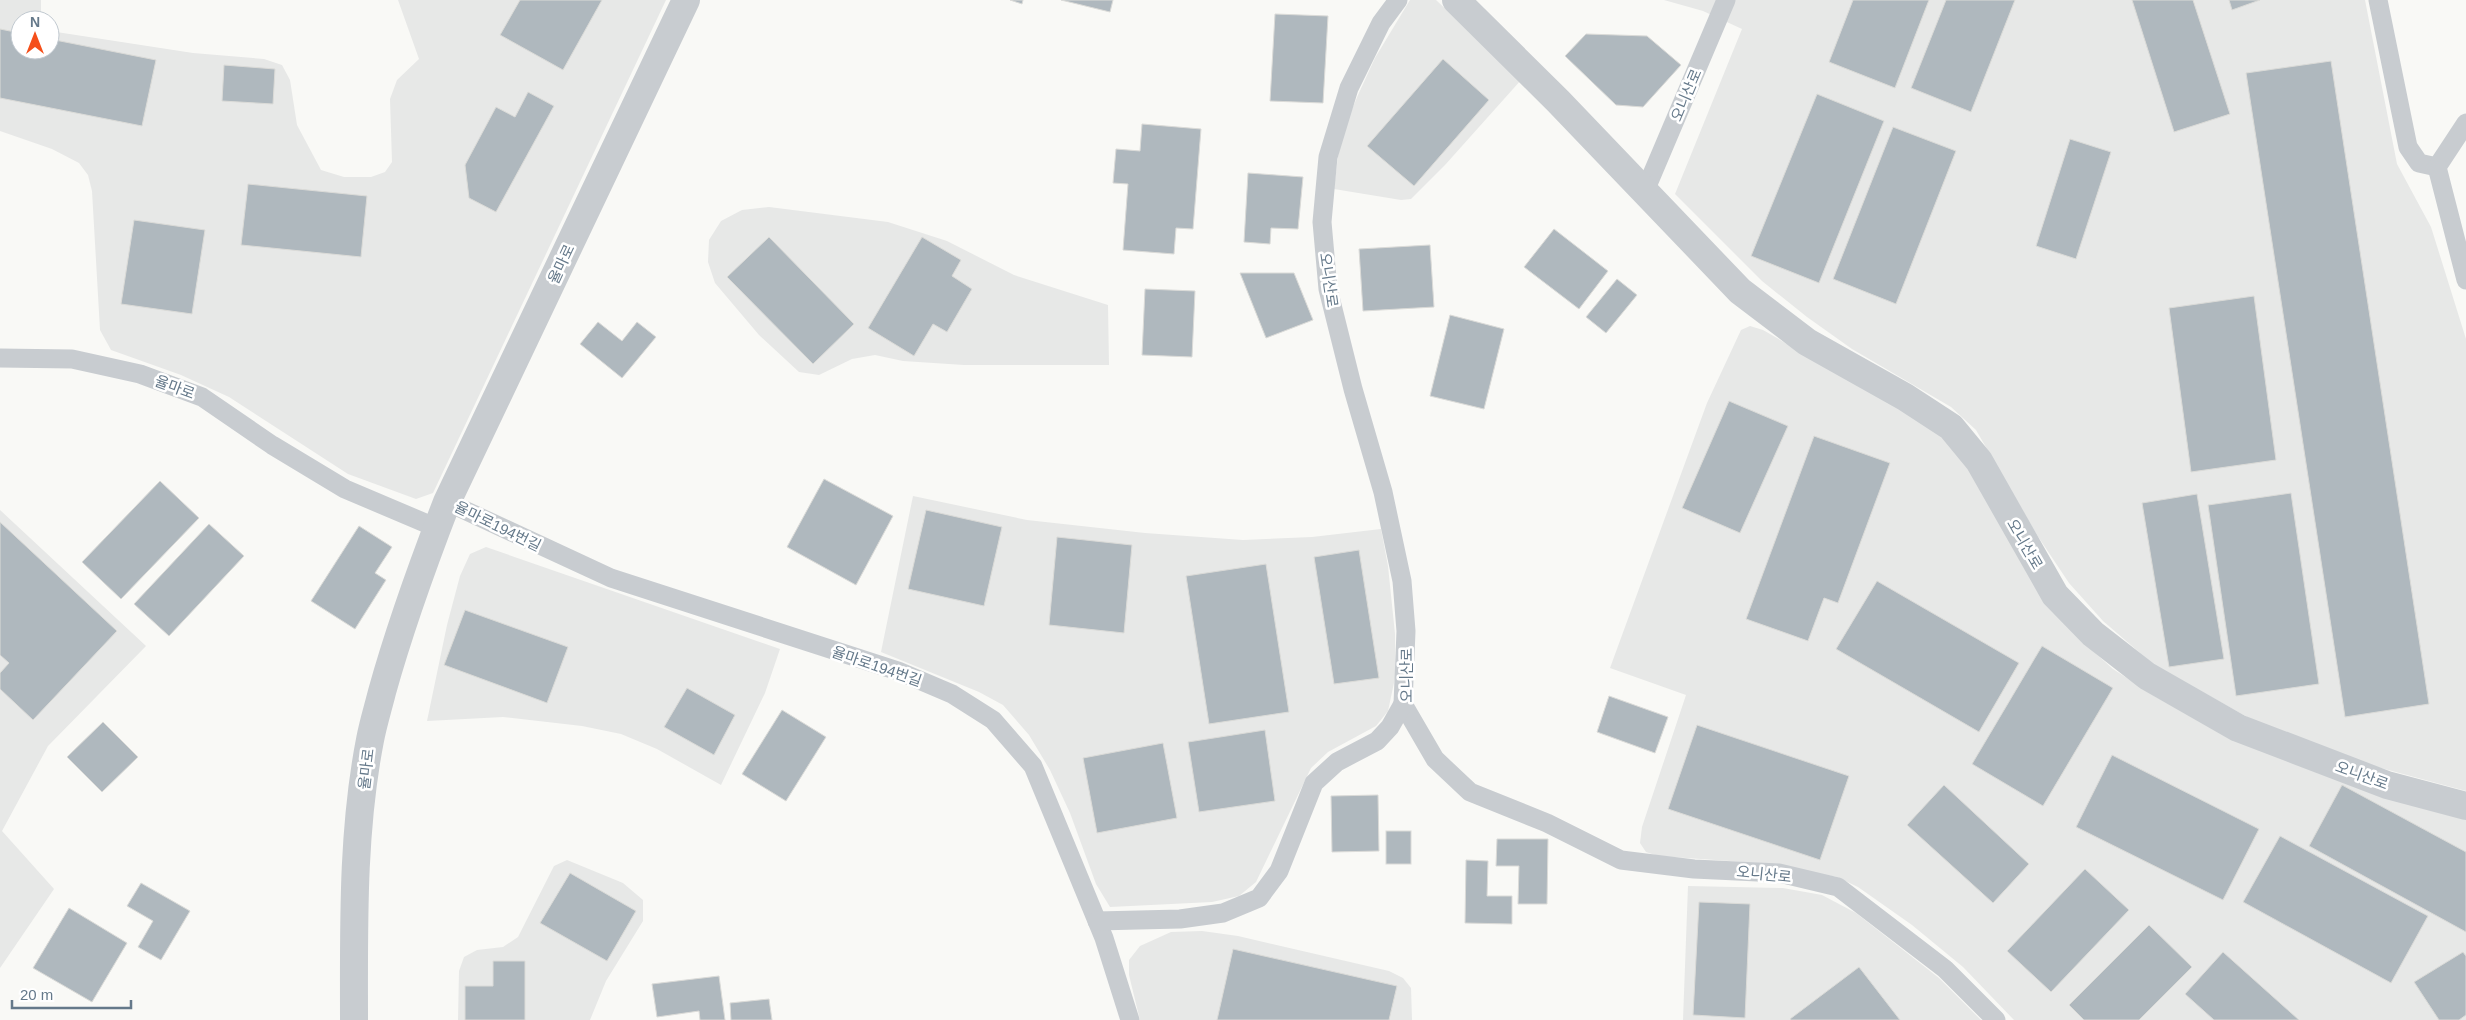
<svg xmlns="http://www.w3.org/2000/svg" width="2466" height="1020" font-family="Helvetica,'Noto Sans KR',sans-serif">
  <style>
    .built { fill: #e7e8e7 }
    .building { fill: #afb8be; stroke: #dbdbd8 }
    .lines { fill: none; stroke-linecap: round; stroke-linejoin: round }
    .service { stroke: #c8ccd0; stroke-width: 19 }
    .minor { stroke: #c8ccd0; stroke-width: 28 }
    .tertiary { stroke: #c8ccd0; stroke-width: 28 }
    .labels { text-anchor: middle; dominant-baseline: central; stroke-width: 5; stroke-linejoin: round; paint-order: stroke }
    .street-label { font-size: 15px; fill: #65798a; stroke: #fff }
  </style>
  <rect width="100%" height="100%" fill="#f9f9f6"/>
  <g class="built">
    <path d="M0,0H41V20H20V50H50V31L193,53L264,59L282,65L290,80L297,125L321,170L344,177H371L385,172L392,162L390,99L397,80L419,59L398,0H666L433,493L416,499L348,474L229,397L181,375L111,350L100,330L92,191L88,175L79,163L52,149L0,131Z"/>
    <path d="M1410,0H1436L1521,80L1445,165L1411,199L1401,200L1334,189L1338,156L1347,121L1358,95L1375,58Z"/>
    <path d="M1664,0H2365L2397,164L2431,227L2466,339V791L2355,761L2249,718L2154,665L2103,621L2069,583L2037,535L1976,430L1951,407L1852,349L1807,317L1762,281L1675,194L1742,29L1703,11Z"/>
    <path d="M769,207L888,222L947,241L1014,275L1108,305L1109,365H964L903,361L875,355L852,359L819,375L799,372L759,335L715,283L708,262L709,240L721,221L742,210Z"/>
    <path d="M1750,326L1763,330L1925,424L1954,447L2084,643L2113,669L2156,697L2237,741L2466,818V1020H2014L1963,967L1912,925L1858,887L1837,877L1758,863L1658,856L1646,852L1640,843L1642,827L1686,695L1610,668L1707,403L1741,330Z"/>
    <path d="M913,496L1027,520L1145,533L1243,540L1312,537L1381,529L1388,566L1395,634V678L1388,711L1376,726L1328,752L1311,768L1256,882L1239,896L1212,902L1110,907L1096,884L1070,813L1050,770L1029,735L1003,705L979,692L881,652Z"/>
    <path d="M0,510L146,646L48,746L2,831L54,889L0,968Z"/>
    <path d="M486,547L780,649L765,693L721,785L657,749L621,734L582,726L503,717L427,721L447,625L460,576L470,554Z"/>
    <path d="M567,860L623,883L643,900V921L606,981L590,1020H458L459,971L464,957L477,950L503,947L518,937L554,866Z"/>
    <path d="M1688,886L1783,888L1822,895L1856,913L1939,978L1981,1020H1683Z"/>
    <path d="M1202,931L1238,936L1389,971L1403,978L1411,988L1412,1020H1140L1129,975V960L1140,946L1171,932Z"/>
  </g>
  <g class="building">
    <path d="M520,0H602L563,70L500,35Z"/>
    <path d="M1010,0H1023L1022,4Z"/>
    <path d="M1061,0H1113L1110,12Z"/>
    <path d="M1853,0H1929L1895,88L1829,62Z"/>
    <path d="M1946,0H2015L1971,112L1911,88Z"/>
    <path d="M2132,0H2193L2230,114L2174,132Z"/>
    <path d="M2229,0H2260L2232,10Z"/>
    <path d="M1275,14L1328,16L1323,103L1270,101Z"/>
    <path d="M0,29L20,33V50H50V39L156,60L142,126L0,98Z"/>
    <path d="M1586,34L1647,36L1681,65L1643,107L1616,105L1565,56Z"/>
    <path d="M1443,59L1489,100L1414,186L1367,146Z"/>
    <path d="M2331,61L2429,704L2345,717L2246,73Z"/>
    <path d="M224,65L275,69L273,104L222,101Z"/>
    <path d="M528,92L554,106L496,212L469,198L465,165L496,107L515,117Z"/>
    <path d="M1817,94L1884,121L1819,283L1751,256Z"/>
    <path d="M1142,124L1201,129L1193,229L1176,228L1174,254L1123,250L1128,184L1113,183L1116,149L1140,151Z"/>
    <path d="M1893,127L1956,151L1896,304L1833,279Z"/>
    <path d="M2070,139L2111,152L2076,259L2036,246Z"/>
    <path d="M1248,173L1303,177L1298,229L1271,228L1270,244L1244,242Z"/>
    <path d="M248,184L367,196L361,257L241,245Z"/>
    <path d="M134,220L205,230L192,314L121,304Z"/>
    <path d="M1554,229L1608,271L1579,309L1524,267Z"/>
    <path d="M769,237L854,324L813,364L727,277Z"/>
    <path d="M922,237L961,260L952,276L972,289L947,332L933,324L914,356L868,328Z"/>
    <path d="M1430,245L1434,307L1363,311L1359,249Z"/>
    <path d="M1240,273H1294L1313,320L1266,338Z"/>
    <path d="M1617,279L1637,295L1606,333L1586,317Z"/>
    <path d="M1145,289L1195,291L1192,357L1142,355Z"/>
    <path d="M2254,296L2276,460L2191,472L2169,308Z"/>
    <path d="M1450,315L1504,329L1484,409L1430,396Z"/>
    <path d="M598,322L622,341L637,322L656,337L622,378L580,344Z"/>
    <path d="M1729,401L1788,426L1740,533L1682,508Z"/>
    <path d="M1814,436L1890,463L1838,603L1824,598L1808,641L1746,619Z"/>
    <path d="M824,479L893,516L856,585L787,547Z"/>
    <path d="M160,481L199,518L121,599L82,562Z"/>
    <path d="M2291,493L2319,684L2236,696L2208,505Z"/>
    <path d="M2197,494L2224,659L2169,667L2142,503Z"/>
    <path d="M926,510L1002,527L984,606L908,589Z"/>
    <path d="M0,522L117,631L33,720L0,689V673L9,663L0,655Z"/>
    <path d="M209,524L244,556L169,636L134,604Z"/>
    <path d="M359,526L392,547L375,573L386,580L355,629L311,601Z"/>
    <path d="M1057,537L1132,545L1124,633L1049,625Z"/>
    <path d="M1359,550L1379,678L1334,684L1314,557Z"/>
    <path d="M1266,564L1289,712L1209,724L1186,576Z"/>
    <path d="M1877,581L2019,663L1979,732L1836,649Z"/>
    <path d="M465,610L568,647L547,703L444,665Z"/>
    <path d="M2042,646L2113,688L2043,806L1972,764Z"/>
    <path d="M687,688L735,715L714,755L664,727Z"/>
    <path d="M1609,696L1668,717L1655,753L1597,732Z"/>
    <path d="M782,710L826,737L786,801L742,774Z"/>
    <path d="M103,722L138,757L102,792L67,757Z"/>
    <path d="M1697,725L1849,776L1820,860L1668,809Z"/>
    <path d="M1265,730L1275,801L1199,812L1188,742Z"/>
    <path d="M1163,743L1177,818L1097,833L1083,758Z"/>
    <path d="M2112,755L2259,829L2223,900L2076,827Z"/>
    <path d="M1944,785L2029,864L1993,903L1907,825Z"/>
    <path d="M2342,785L2466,852V932L2309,846Z"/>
    <path d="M1378,795L1379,851L1332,852L1331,796Z"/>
    <rect x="1386" y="831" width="25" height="33"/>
    <path d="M2280,836L2428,916L2391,983L2243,902Z"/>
    <path d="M1497,839H1548L1547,904H1518L1519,866H1496Z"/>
    <path d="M1466,860L1488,861L1487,896H1512V924L1465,923Z"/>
    <path d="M2085,869L2129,910L2051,992L2007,951Z"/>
    <path d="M570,873L636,911L607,961L540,923Z"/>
    <path d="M141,883L190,911L161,960L138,947L153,921L127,906Z"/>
    <path d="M1699,902L1750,904L1745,1018L1693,1015Z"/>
    <path d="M69,908L127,943L92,1002L33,968Z"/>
    <path d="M2149,925L2192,967L2139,1020H2084L2069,1005Z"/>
    <path d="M1233,949L1397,986L1389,1020H1217Z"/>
    <path d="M2223,952L2299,1020H2214L2185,994Z"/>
    <path d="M2463,952L2466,956V1015L2459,1020H2439L2414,982Z"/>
    <path d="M493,961H525V1020H465V986H493Z"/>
    <path d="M1859,967L1900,1020H1791L1790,1019Z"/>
    <path d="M719,976L725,1020H700L699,1011L657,1017L652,984Z"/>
    <path d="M769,999L772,1020H731L730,1003Z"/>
  </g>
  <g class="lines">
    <g class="service">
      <path d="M1398,0L1381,23L1349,88L1328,157L1322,222L1328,289L1353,389L1383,492L1402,581L1406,631L1403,704L1435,759L1470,792L1547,823L1621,860L1694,869L1779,873L1838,887L1945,969L1996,1020"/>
      <path d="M2378,0L2408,147L2419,163L2437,167"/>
      <path d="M2466,123L2437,167L2466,280"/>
      <path d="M1645,191L1726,0"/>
      <path d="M0,358L72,359L140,374L202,397L272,445L345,489L437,528"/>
      <path d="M447,502L611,578L898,671L952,694L993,720L1033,766L1104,938L1130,1020"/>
      <path d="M1097,921L1180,919L1223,913L1259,898L1279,871L1314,783L1337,762L1377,741L1390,727L1403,704"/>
    </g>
    <path class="minor" d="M1456,0L1558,101L1740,291L1807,342L1905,397L1951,427L1979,461L2055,595L2093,634L2147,676L2238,728L2387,785L2466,806"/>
    <path class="tertiary" d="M354,1020C354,927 352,832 370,740C373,724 378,708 382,692C400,627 423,564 447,502L686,0"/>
  </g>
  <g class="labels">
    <g class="street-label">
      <text transform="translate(1686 95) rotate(-67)">오니산로</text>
      <text transform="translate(561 264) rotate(-65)">율마로</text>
      <text transform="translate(1329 280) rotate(82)">오니산로</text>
      <text transform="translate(175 387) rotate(20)">율마로</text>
      <text transform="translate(498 526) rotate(26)">율마로194번길</text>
      <text transform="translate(2025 544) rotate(60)">오니산로</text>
      <text transform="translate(877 666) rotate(19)">율마로194번길</text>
      <text transform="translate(1406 675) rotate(-90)">오니산로</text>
      <text transform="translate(366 769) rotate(-83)">율마로</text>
      <text transform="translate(2362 775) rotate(20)">오니산로</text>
      <text transform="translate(1764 874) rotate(6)">오니산로</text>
    </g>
  </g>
  <g transform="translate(35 35)"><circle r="24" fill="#ffffff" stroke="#c1c9d0"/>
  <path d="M0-4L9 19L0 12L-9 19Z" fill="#f54f1a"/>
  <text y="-8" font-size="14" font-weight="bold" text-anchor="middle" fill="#65798a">N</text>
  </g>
  <path d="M12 1000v8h119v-8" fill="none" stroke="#65798a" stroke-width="2.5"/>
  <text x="20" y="1000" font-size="15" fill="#65798a" stroke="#ffffff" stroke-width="4" paint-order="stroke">20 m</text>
</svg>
